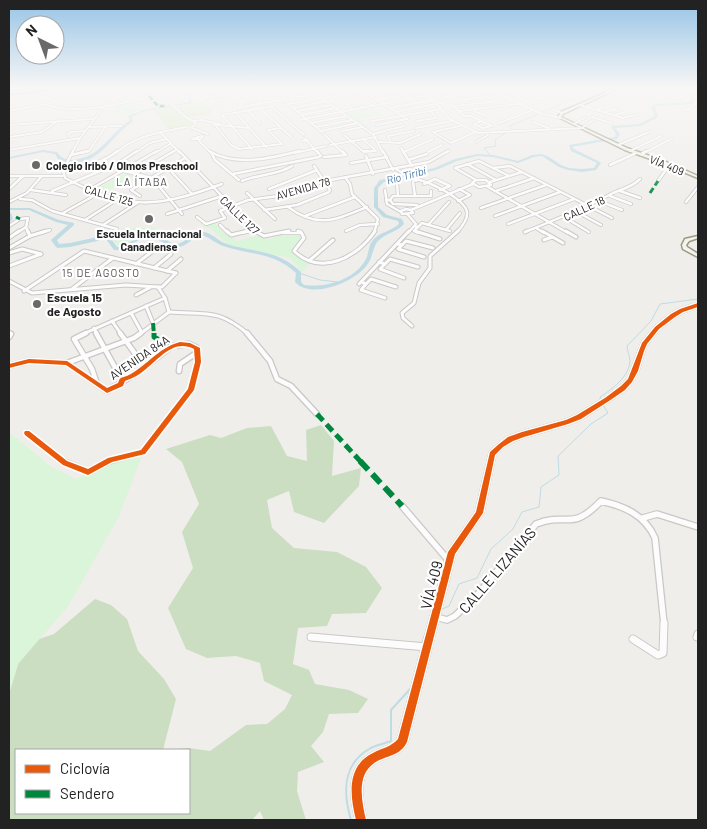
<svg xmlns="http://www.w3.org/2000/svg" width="707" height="829" font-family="Barlow,sans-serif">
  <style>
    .grass { fill: #ddeccb }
    .forest { fill: #cbdec1; fill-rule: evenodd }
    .park { fill: #daf5da }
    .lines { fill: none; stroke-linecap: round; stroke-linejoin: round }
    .stream-far1 { stroke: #bfdbe3; stroke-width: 1 }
    .stream { stroke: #bfdbe3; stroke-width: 2 }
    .river { fill: #bfdbe3; fill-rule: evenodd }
    .street-far5-casing { stroke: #c9c8c7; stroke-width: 3 }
    .street-far4-casing { stroke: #c9c8c7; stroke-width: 4 }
    .street-far3-casing { stroke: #c9c8c7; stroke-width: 5 }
    .street-far2-casing { stroke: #c9c8c7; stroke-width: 7 }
    .street-far1-casing { stroke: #c9c8c7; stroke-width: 8 }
    .street-casing { stroke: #c9c8c7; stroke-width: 9 }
    .secondary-casing { stroke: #999a82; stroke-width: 3 }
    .highway-casing { stroke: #c5a2ac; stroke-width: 2 }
    .street-far5 { stroke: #fdfcfc; stroke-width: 2 }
    .street-far4 { stroke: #fdfcfc; stroke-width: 2.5 }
    .street-far3 { stroke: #fdfcfc; stroke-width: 3 }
    .street-far2 { stroke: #fdfcfc; stroke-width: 4.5 }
    .street-far1 { stroke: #fdfcfc; stroke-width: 5.5 }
    .street { stroke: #fdfcfc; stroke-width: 7 }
    .secondary { fill: #f4f4ed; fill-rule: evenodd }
    .highway { fill: #ece0e2; fill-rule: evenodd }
    .quiet-far4 { stroke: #00873e; stroke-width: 2.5; stroke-dasharray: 5 2.5; stroke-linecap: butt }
    .quiet-far3 { stroke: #00873e; stroke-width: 3; stroke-dasharray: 6 3; stroke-linecap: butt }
    .quiet-far2 { stroke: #00873e; stroke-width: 4; stroke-dasharray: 8 4; stroke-linecap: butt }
    .quiet-far1 { stroke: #00873e; stroke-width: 5; stroke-dasharray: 9 5; stroke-linecap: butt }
    .quiet { stroke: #00873e; stroke-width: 6; stroke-dasharray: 12 6; stroke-linecap: butt }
    .cycleway-casing { stroke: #fff; stroke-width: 3 }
    .cycleway { fill: #e8590c; fill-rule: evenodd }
    .poi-dot { fill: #6a6968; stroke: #fff; stroke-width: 2 }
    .labels { text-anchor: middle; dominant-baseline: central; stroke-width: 4.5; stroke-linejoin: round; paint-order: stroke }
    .far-poi-label { font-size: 11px; font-weight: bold; fill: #222; stroke: #fff; text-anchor: start }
    .far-street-label { font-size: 11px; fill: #222; stroke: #fff }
    .far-water-label { font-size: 11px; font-style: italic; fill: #4a7aab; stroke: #fff }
    .far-neighbourhood-label { font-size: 11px; letter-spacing: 1px; fill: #555; stroke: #fff }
    .poi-label { font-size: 12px; font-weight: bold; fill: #222; stroke: #fff; text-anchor: start }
    .street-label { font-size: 12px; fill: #222; stroke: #fff }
    .near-street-label { font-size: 15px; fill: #222; stroke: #fff }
  </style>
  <rect width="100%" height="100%" fill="#f0eeeb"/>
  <g class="grass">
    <path d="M202,102L212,110L209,115L186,117L178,107Z"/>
    <path d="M175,107L180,116L193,122L194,125L170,130L152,109Z"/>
  </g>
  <path class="forest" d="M321,425L334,441L332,476L361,468L359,486L324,523L294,512L289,491L267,500L272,528L294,548L337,552L366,567L382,588L366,613L332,614L327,626L298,628L293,664L309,670L315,684L349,690L368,699L358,713L329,714L323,732L311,746L324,762L298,772L297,791L306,820H264L260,811L252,820H9V694L18,664L33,641L54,634L95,599L111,605L127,619L138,651L164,679L176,699L163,750L189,748L210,751L246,725L267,724L285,709L292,695L264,681L260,663L236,656L207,658L186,649L168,608L193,568L182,532L199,504L182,462L166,449L210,435L221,438L247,428L271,426L287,456L307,461L306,430ZM16,750H189V813H16Z"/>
  <g class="park">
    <path d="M139,100L146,107L130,114L112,115L119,105Z"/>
    <path d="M370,107L383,115L361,119L373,132L343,112Z"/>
    <path d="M125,173L135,175L103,193L94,191Z"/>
    <path d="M215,223L224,233L237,241L256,236L270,239L286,233H297L302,238L293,247V253L311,262L302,272L290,258L227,244L211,229L203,226Z"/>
    <path d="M122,228H156L151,234H144L119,247L111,237L100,236L109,230L119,231Z"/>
    <path d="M9,432L50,466L76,479L112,462L142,455L119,516L69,605L18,664L9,694Z"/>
  </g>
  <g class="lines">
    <g class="stream-far1">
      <path d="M511,129L510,126L582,95"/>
      <path d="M490,155L484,148L496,146L495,140L508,131"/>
      <path d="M299,273L320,280L338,282"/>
      <path d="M601,402L600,397C612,389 629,377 630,361C630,356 627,351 627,346L651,321L660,304L698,299"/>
      <path d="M440,610L449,606L459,584L477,578L491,549L513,529L522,512L539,507L541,487L559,475L558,456L591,424L608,413L603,405"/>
      <path d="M428,624L432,612"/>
    </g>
    <g class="stream">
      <path d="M422,644L429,623"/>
      <path d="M351,820C343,793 342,765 369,749C375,745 384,744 391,741V710L412,687"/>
    </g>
    <g class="river">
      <path d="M183,89H185L193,103L145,111L131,117L133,121C128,125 123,129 118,134C105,148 90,167 68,161L66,162L58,159L55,154L43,152L9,159V157L43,150L57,152C62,159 66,160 73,160C95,157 101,147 115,133C119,128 125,124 130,120L128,116L144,110L190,102Z"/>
      <path d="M683,89H685L695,99L692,104L657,106L655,107L658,117L641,126L615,128L620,134L617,139L572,147L574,149L600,162L601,163L596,170L582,172L568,170L559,167L542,156L534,157L518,163L493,157L477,156L457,161L436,170L384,182L378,188V207L387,215L402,219L404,224C397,232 386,233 378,241C373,246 373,257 367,265C355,282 311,300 295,282L296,273C274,252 250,255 223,246C215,243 209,237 202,235C192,236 188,247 177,247C166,248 159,236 147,238C134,239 129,251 114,250L106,239L70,247L58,248L56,247L51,240L68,225L56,222L29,210H9V208H30L59,220L74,223V225L57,240L59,244L70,243L107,235L109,236L117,247H120C134,242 143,230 159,236C165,238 170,244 176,244C185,244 190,233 199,232C210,230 217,241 227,244C256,253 277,249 301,272V282L304,285C326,288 355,280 366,259C369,253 368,246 373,240C380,232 392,231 399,224L398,221L383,217L374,207V188L380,180L434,168L455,159L477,154L493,155L518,161L532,155L542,154L549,157L561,165L569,168L582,169L594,168L597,163L571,151L569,145L615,137L616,134L611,126L639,124L655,116L651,107L655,104L690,102L691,99Z"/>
      <path d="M9,212L11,213L13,219L9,223Z"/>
    </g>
    <g class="street-far5-casing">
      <g id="street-far5">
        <path d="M157,89C170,102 180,115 196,123L192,127"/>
        <path d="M201,89L206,98L217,106"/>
        <path d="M262,89L277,101"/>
        <path d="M273,89L287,99"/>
        <path d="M287,89L299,98"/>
        <path d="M298,89L307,95"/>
        <path d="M310,89L318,94"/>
        <path d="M360,89L407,119"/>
        <path d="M378,89L383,90"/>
        <path d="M423,89L450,119L478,133L582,128L593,120"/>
        <path d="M489,89L540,113L560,118"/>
        <path d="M501,89L531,103L541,102"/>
        <path d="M578,89L590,91L599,89"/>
        <path d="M601,89L611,92"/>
        <path d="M660,89L673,98H683L673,89"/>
        <path d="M694,89L696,93L693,96L698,101"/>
        <path d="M253,92L263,99"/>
        <path d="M440,92L476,89"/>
        <path d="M540,92L559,89"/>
        <path d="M203,93L217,91"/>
        <path d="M352,93L374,106"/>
        <path d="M343,94L364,108"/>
        <path d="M149,96L158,106H165"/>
        <path d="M333,96L353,109"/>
        <path d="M370,96L412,89"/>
        <path d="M205,97L219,95"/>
        <path d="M298,97L347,89"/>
        <path d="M444,97L483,93"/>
        <path d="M493,97L502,95"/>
        <path d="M321,98L373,134L383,153"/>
        <path d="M376,100L425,91"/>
        <path d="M210,101L222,100"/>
        <path d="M452,101L488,97"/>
        <path d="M242,102L262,98"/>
        <path d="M450,103L464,116H471L492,126"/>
        <path d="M288,104L322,132"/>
        <path d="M47,105C82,115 120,104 154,95"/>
        <path d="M283,105L362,91"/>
        <path d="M580,105L623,118L636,115"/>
        <path d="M271,106L304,135"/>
        <path d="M454,106L499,101"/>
        <path d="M240,107L287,99"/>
        <path d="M293,108L326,101"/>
        <path d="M390,108L433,100"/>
        <path d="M225,109L234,89"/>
        <path d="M239,109L245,91L248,89"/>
        <path d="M261,109L291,137"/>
        <path d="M552,109L562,113"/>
        <path d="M683,109L689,110L698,101"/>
        <path d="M596,110L604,107"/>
        <path d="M9,111L52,103L58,99L61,89"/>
        <path d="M297,111L331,105"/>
        <path d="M459,111L518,104"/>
        <path d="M474,111L487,116"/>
        <path d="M249,112L260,123"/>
        <path d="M395,112L446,102"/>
        <path d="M605,112L615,109"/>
        <path d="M236,113L266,147"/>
        <path d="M222,115L274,106"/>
        <path d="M222,115L252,149"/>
        <path d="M301,115L336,108"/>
        <path d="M615,115L625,112"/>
        <path d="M592,117L611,123"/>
        <path d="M299,120L429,95"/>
        <path d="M193,121L201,120L220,124L214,125"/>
        <path d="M372,121L441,109"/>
        <path d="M417,121L436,118L431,111"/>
        <path d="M481,121L474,124L483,128L492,126"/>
        <path d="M533,122L549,128"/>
        <path d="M311,123L347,116"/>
        <path d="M499,123L533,110"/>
        <path d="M574,124L586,117"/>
        <path d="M9,125L94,119"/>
        <path d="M218,125L249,128"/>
        <path d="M376,125L407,119"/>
        <path d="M216,126L231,145L239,149L282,144L268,130L281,128"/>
        <path d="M460,126L433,132L451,143L475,132"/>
        <path d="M89,127L121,126"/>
        <path d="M316,127L352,120"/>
        <path d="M192,128L208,134"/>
        <path d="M416,128L452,121"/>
        <path d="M321,131L358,123"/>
        <path d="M342,131L363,127"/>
        <path d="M160,132L180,153"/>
        <path d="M373,134L404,126"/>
        <path d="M68,135L71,132L85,131"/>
        <path d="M325,135L343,153"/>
        <path d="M344,135L364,152L376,151L363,139"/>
        <path d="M203,136L199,141L211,153"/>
        <path d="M9,137L42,132L59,120"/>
        <path d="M199,139H192L201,136"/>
        <path d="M305,139L308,140L303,141Z"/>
        <path d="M307,141L318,153"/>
        <path d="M390,141L388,136L414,131"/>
        <path d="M379,142L400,143L421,134"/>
        <path d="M476,142L488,135"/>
        <path d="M330,145L376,137"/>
        <path d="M618,145L649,132"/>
        <path d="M401,148L404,153"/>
        <path d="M9,150L80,138"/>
        <path d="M630,151L661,136"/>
        <path d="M404,152L433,139"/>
        <path d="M428,152L442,145"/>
        <path d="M72,153L80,138L109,100L111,93L109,89"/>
        <path d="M82,153L89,151L106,126"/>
        <path d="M116,153C135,135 162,132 186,127"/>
        <path d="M135,153L150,143L166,139"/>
        <path d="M155,153L170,144"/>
        <path d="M172,153L176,150"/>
        <path d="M295,153L326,146"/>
        <path d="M446,153L449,151"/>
        <path d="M644,153L671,139"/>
      </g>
    </g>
    <g class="street-far4-casing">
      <g id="street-far4">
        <path d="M73,151L63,170L65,178C128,211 157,208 222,184"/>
        <path d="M179,151L257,233"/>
        <path d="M209,151C236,167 272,158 300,151"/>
        <path d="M317,151L321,156"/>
        <path d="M363,151H372"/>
        <path d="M383,151L393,170"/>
        <path d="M403,151L412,166"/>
        <path d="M212,154L215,160L239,180"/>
        <path d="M641,154L646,151"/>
        <path d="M71,155L88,151"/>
        <path d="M366,156L373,174"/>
        <path d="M324,157L346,155L342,151"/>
        <path d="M408,160L427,154"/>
        <path d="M351,163L387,157"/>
        <path d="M467,164L496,180"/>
        <path d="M610,165L636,153"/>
        <path d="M168,168L192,194"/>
        <path d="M455,168L479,161L509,176"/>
        <path d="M455,168L476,180"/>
        <path d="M493,168L510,166L612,218"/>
        <path d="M396,169L416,181"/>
        <path d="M63,170C81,167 103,164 117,151"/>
        <path d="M124,171L152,178L182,214"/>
        <path d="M135,174L174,151"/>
        <path d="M233,174L319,157"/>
        <path d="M9,176H62"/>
        <path d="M345,177L350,184L352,194L378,219L374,233"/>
        <path d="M415,179C428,181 464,198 467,212C468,220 462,227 456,233"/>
        <path d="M476,180H486L491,185L479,187L472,183Z"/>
        <path d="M242,181C258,174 279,175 292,166"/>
        <path d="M658,181L670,164"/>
        <path d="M413,182L415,196"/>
        <path d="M490,182L522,172"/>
        <path d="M397,183L398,196"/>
        <path d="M424,184L435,179L450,186L440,190"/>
        <path d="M488,187L568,233"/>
        <path d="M9,189L23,176"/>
        <path d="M269,189L317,170"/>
        <path d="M31,190L66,195"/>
        <path d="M89,190L157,151"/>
        <path d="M385,190L387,204L401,212"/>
        <path d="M52,191L117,164L137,151"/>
        <path d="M496,191L534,178"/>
        <path d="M620,191L640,198"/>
        <path d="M247,193L275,219"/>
        <path d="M140,196L131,190L185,158"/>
        <path d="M610,196L631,204"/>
        <path d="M20,199L32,200L52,211L117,229"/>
        <path d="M386,200H390L393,196H431V191"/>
        <path d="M390,200L393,204L417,205"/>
        <path d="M458,201L470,195L459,189"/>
        <path d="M599,201L622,210"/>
        <path d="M9,202L27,193L41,177"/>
        <path d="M686,202L698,187"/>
        <path d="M288,207C318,229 335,220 367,207"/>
        <path d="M481,208L546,185"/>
        <path d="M406,209L411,210L413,213L402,214L401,211Z"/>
        <path d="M264,210L297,205L329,192L330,190L314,166"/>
        <path d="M411,210L473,184"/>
        <path d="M577,212L601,225"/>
        <path d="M63,213L99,193"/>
        <path d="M167,214L222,196"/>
        <path d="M305,216L355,197"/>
        <path d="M495,216L560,192"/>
        <path d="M197,217L206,224L225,218L220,211L248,200L286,195L325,181L429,162L448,151"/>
        <path d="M564,217L589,232"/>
        <path d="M85,220L118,199"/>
        <path d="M508,224L574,199"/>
        <path d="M103,225L137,203"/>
        <path d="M220,225L228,233"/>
        <path d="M428,225L449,202"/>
        <path d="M9,226L20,219L28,218L26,227L28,233"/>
        <path d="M414,226L418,227L422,223L450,231"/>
        <path d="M418,227L414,231L419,233"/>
        <path d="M536,228L544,233"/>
        <path d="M446,230L460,213"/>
        <path d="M346,231L360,225L378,224"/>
        <path d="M525,232C555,220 585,208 613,193C624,188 631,188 640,179"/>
        <path d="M17,233L26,227"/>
        <path d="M41,233L50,230"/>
        <path d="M242,233L254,230"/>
        <path d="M283,233H301"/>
        <path d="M408,233L416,224L408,215"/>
      </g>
    </g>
    <g class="street-far3-casing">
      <g id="street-far3">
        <path d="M28,231L30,236"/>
        <path d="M227,231L231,235L248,231"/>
        <path d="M255,231L264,236L289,231"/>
        <path d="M298,231L301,232L304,238L294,251C321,277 358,257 375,231"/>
        <path d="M415,231L440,239"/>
        <path d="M542,231L563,243"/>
        <path d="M566,231L576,237"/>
        <path d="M525,232L527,231"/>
        <path d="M9,238L19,231"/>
        <path d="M544,240L552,237"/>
        <path d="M397,244L402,245L406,241L433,248"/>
        <path d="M402,245L398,249L424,257"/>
        <path d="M9,248L30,236L46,231"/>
        <path d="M9,253L22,249L41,254"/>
        <path d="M310,260L333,240"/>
        <path d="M379,262L385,264L390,259L418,267"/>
        <path d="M136,264L154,250"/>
        <path d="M385,264L380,269L404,278"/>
        <path d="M9,266L41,254"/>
        <path d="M154,268L171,254"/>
        <path d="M167,271L181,259"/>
        <path d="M9,281L32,293L126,285L158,287"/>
        <path d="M361,282L366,284L371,279L396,287"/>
        <path d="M359,284L409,231"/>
        <path d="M366,284L361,290L385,298"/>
        <path d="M158,287L165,298L169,312"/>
        <path d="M158,287H162L176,273"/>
        <path d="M72,289L113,258"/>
        <path d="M24,291L84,251L176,273"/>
        <path d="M136,295L151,287"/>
        <path d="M146,306L153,323"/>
        <path d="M169,312C205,315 218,308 248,334"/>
        <path d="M131,313L141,331"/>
        <path d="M112,321L121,334"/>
        <path d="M412,326L403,318L402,313L414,303L419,283L430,268V256L458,231"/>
        <path d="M94,328L97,334"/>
        <path d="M83,334L165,298"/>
        <path d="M140,334L169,312"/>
      </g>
    </g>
    <g class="street-far2-casing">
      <g id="street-far2">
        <path d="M9,333L11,334L9,337"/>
        <path d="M86,333L74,339L92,369L97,384"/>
        <path d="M96,333L122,380"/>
        <path d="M120,333L136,355"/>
        <path d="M247,333L270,361L277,379L291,386L317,414"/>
        <path d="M67,363L134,338L141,333"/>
        <path d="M9,366L29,361L67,363L107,391L137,373L172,346L189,344L197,348L198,362L191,390L143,452L106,462"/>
        <path d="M179,371L180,364L198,352"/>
        <path d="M27,433L64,462"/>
      </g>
    </g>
    <g class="street-far1-casing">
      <g id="street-far1">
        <path d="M62,461L88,472L109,461"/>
        <path d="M402,506L449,561"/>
        <path d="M643,518L657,514L698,527"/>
        <path d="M436,617L447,620L455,616L479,593L536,524C568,511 570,533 601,501C624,506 645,515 655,538L664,624"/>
      </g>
    </g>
    <g class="street-casing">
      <g id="street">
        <path d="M311,637L427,647"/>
        <path d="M697,637L698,634"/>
        <path d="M633,639L658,655L663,653L664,623"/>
      </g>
    </g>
    <g class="secondary-casing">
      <g id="secondary">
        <path d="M43,89H49L9,94V92Z"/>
        <path d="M614,89H617L563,114L561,117L627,148L664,161L698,176V178L662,163L625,150L558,117L561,112Z"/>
        <path d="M698,236V238L689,241L686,245L687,247L698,254V257L683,249L682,245L685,239Z"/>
        <path d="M698,303V307L683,312L675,317L659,329L647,344L644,351L638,371L632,382L625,390L609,401L581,419L568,424L524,437L513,441L503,447L495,455L483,513L455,554L407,742C402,753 392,755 382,759C355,769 361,798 366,820H356C350,796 346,766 373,753C382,748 391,747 398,739L448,552L476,512L490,452L499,444L508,437L522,432L566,420L577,415L605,398L621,386L628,379L642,343L655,327L671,314L680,309Z"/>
      </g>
    </g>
    <g class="highway-casing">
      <path id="highway" d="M32,89H40L9,93V91Z"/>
    </g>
    <use href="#street-far5" class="street-far5"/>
    <use href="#street-far4" class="street-far4"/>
    <use href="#street-far3" class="street-far3"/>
    <use href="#street-far2" class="street-far2"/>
    <use href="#street-far1" class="street-far1"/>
    <use href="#street" class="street"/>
    <use href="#secondary" class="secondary"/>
    <use href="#highway" class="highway"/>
    <path class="quiet-far4" d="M149,96L158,106H165"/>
    <g class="quiet-far3">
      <path d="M650,193L658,181"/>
      <path d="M16,217L20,219"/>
    </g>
    <path class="quiet-far2" d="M153,323L154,334"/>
    <g class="quiet-far1">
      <path d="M154,333V337L169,345"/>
      <path d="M317,414L361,462"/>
    </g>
    <path class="quiet" d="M360,461L402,506"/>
    <g class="cycleway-casing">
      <g id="cycleway">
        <path d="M698,303V307L683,312L675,317L659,329L647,344L644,351L638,371L632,382L625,390L609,401L581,419L568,424L524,437L513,441L503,447L495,455L483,513L455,554L407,742C402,753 392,755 382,759C355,769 361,798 366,820H356C350,796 346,766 373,753C382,748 391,747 398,739L448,552L476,512L490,452L499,444L508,437L522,432L566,420L577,415L605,398L621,386L628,379L642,343L655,327L671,314L680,309Z"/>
        <path d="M180,342L190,343L200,348L201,362L194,390L145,454L112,462L88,475L63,465L25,435L24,433L25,431H29L67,461L88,469L108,458L141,450L188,389L195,362L194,349C174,339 161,357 146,369C139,375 133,378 125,381L123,386L107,393L66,365L29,363L9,368V364L29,359L67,361L107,388L118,383L120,378C125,377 130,375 134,372C151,361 159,348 180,342Z"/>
      </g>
    </g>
    <use href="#cycleway" class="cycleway"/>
  </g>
  <linearGradient id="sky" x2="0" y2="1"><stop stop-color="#97c4e6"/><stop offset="0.43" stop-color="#f8f7f6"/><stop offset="1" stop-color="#f8f7f6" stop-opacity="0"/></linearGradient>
  <rect width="707" height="205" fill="url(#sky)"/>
  <g class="poi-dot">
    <circle cx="36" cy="165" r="5"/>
    <circle cx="149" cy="219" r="5"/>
    <circle cx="37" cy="304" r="5"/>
  </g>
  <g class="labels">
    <g class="far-poi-label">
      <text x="46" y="165">Colegio Iribó / Olmos Preschool</text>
      <text x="149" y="233" text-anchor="middle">Escuela Internacional<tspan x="149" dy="13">Canadiense</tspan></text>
    </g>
    <g class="far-street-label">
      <text transform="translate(667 165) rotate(22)">VÍA 409</text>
      <text transform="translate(303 188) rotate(-16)">AVENIDA 78</text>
      <text transform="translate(109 195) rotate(16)">CALLE 125</text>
      <text transform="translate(584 208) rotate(-25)">CALLE 18</text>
      <text transform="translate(240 215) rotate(44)">CALLE 127</text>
    </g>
    <g class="far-water-label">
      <text transform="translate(406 175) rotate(-15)">Río Tiribí</text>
    </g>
    <g class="far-neighbourhood-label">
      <text x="142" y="181">LA ÍTABA</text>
      <text x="101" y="272">15 DE AGOSTO</text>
    </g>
    <g class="poi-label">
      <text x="47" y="297">Escuela 15<tspan x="47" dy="14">de Agosto</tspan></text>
    </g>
    <g class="street-label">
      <text transform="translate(139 357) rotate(-34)">AVENIDA 84A</text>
    </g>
    <g class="near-street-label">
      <text transform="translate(497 570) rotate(-49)">CALLE LIZANÍAS</text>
      <text transform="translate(431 585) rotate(-76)">VÍA 409</text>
    </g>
  </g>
  <rect width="707" height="829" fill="none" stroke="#222222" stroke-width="20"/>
  <rect x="15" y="749" width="175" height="65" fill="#ffffff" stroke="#a7a7a7"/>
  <rect x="25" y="765" width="25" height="8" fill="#e8590c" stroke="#a7a7a7"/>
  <text x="60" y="774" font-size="15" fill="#222222">Ciclovía</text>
  <rect x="25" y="790" width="25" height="8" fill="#00873e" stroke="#a7a7a7"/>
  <text x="60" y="799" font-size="15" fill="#222222">Sendero</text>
  <g transform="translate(40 40) rotate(318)"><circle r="24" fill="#ffffff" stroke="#a7a7a7"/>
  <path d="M0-4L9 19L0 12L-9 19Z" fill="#6a6968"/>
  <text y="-8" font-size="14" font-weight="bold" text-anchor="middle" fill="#222222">N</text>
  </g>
</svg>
